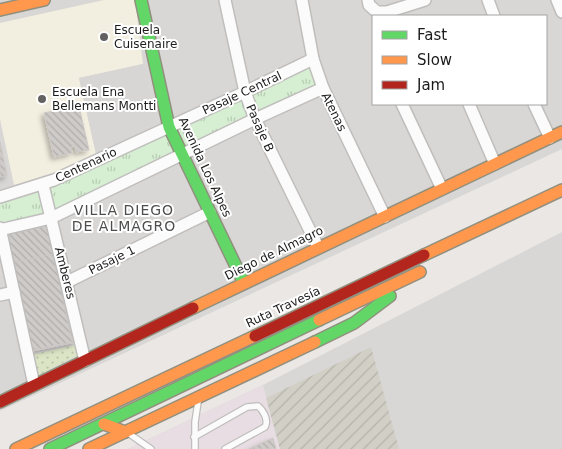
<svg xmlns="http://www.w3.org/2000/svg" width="562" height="449" font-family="'DejaVu Sans',sans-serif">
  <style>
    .residential { fill: #d9d7d5; fill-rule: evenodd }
    .industrial { fill: #e7dde3 }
    .education { fill: #f3efe0 }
    .religious { fill: #d8d6d5 }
    .construction { fill: url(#construction-furrows) }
    .grass { fill: url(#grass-dots) }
    .park { fill: url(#park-tufts) }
    .building { fill: url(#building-back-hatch); stroke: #cdc8c6; filter: url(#shadow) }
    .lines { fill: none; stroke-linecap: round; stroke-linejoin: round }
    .lane-casing { stroke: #bfbebc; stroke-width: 8 }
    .street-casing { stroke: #bfbebc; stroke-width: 14 }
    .fast-casing { stroke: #91907f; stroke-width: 14 }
    .slow-casing { stroke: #91907f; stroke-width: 14 }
    .jam-casing { stroke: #91907f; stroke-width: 14 }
    .lane { stroke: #fcfbfb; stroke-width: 5.5 }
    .street { stroke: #fcfbfb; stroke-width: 11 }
    .fast { stroke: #63d668; stroke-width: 11 }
    .slow { stroke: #ff974d; stroke-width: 11 }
    .jam { stroke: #b3261e; stroke-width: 11 }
    .poi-dot { fill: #636261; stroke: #fff; stroke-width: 2 }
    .labels { text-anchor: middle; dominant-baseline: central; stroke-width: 4; stroke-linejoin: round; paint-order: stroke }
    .poi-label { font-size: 12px; fill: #1b1b1b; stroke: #fff; text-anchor: start }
    .street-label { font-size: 12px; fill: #1b1b1b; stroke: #fff }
    .neighbourhood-label { font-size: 14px; letter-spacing: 1px; fill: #4e4e4e; stroke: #fff }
  </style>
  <defs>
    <pattern id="construction-furrows" width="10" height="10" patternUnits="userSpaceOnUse" patternTransform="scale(1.25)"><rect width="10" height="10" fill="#d2d0c6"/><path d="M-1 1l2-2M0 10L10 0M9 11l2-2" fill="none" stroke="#b4b2aa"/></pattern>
    <pattern id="grass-dots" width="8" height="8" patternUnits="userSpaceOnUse" patternTransform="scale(1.25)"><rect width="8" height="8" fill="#dbe4c5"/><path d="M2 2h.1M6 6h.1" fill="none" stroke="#bbc3a9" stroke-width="1.8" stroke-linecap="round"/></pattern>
    <pattern id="park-tufts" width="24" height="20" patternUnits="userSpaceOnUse" patternTransform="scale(1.25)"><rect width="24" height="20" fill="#d6eed1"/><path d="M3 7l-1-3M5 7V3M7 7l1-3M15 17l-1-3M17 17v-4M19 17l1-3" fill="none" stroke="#b7ccb3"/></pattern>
    <pattern id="building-back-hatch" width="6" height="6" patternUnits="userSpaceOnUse" patternTransform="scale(1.25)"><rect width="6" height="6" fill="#cecbc9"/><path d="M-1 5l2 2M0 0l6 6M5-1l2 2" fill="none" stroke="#b0aeac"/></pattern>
    <filter id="shadow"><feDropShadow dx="-3" dy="3" stdDeviation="2.5" flood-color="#0004"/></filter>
  </defs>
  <rect width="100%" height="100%" fill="#eae7e4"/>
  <g class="residential">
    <path d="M0,0H562V149L0,411ZM373,16H546V104H373Z"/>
    <path d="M562,232V449H128L263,385Z"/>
  </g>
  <path class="industrial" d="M263,385L280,449H128Z"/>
  <path class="education" d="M104,0H135L143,64L79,78L96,154L57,172L14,185L0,119V23Z"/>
  <path class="religious" d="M143,64L157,123L96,154L79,78Z"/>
  <path class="construction" d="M371,347L399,449H280L266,398Z"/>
  <path class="grass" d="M76,345L78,355L35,377L30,355Z"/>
  <path class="park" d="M312,62L320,87L51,216L0,227V199Z"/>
  <g class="building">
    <path d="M78,102L89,150L76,152L75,146L71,147L72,153L54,157L44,113L63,109V112L67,111L65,105Z"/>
    <path d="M0,142L7,176L0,177Z"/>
    <path d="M51,221L76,342L28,352L3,231Z"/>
    <path d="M54,254L72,342L30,350L12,263Z"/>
    <path d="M273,438L276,449H249Z"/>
  </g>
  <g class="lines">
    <g class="lane-casing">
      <g id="lane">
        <path d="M131,435L151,449"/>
        <path d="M194,437L247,407L258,406C263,410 269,420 265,427L225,449"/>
        <path d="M195,449V422L198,402"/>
      </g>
    </g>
    <g class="street-casing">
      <g id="street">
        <path d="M225,0L245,92L255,119L318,247"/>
        <path d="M302,0L313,59L323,88L385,217"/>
        <path d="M368,0L369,5L377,12H387L425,0"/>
        <path d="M488,0L494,16"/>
        <path d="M557,0L562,12"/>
        <path d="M402,104L442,189"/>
        <path d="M469,104L495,164"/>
        <path d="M534,104L550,138"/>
        <path d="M43,185L85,361"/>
        <path d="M0,197L54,180L245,92L313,59"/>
        <path d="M0,228L34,385"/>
        <path d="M0,230L51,218L255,119L323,88"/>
        <path d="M67,282L210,212"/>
        <path d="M0,295L14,292"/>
      </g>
    </g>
    <g class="fast-casing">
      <g id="fast">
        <path d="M141,0L169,127L244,283"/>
        <path d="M315,342L354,323L390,296"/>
        <path d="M50,449L319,320"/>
      </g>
    </g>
    <g class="slow-casing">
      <g id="slow">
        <path d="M0,10L44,0"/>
        <path d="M424,255L562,190"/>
        <path d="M193,308L562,132"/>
        <path d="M319,320L420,272"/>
        <path d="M104,424L125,432L315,342"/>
        <path d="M16,449L255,336"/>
        <path d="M89,449L125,432"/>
      </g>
    </g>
    <g class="jam-casing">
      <g id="jam">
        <path d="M255,336L424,255"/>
        <path d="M0,402L193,308"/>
      </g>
    </g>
    <use href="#lane" class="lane"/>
    <use href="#street" class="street"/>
    <use href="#fast" class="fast"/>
    <use href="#slow" class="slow"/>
    <use href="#jam" class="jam"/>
  </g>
  <g class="poi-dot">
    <circle cx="104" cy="37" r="5"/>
    <circle cx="42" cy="99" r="5"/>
  </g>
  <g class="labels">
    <g class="poi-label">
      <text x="114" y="30">Escuela<tspan x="114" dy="14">Cuisenaire</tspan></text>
      <text x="52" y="92">Escuela Ena<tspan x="52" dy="14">Bellemans Montti</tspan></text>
    </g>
    <g class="street-label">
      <text transform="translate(242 93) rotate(-25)">Pasaje Central</text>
      <text transform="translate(334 112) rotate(64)">Atenas</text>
      <text transform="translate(260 128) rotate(66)">Pasaje B</text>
      <text transform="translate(86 165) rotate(-25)">Centenario</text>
      <text transform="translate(205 167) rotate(65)">Avenida Los Alpes</text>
      <text transform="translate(274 253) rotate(-26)">Diego de Almagro</text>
      <text transform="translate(112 260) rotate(-26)">Pasaje 1</text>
      <text transform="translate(65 273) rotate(76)">Amberes</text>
      <text transform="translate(283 307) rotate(-25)">Ruta Travesía</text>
    </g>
    <g class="neighbourhood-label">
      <text x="124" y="210">VILLA DIEGO<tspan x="124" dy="16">DE ALMAGRO</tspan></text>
    </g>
  </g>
  <rect x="372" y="15" width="175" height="90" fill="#ffffff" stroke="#a4a4a4"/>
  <rect x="382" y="31" width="25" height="8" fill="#63d668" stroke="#a4a4a4"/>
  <text x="417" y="40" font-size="15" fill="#1b1b1b">Fast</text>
  <rect x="382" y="56" width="25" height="8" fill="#ff974d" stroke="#a4a4a4"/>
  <text x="417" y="65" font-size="15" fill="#1b1b1b">Slow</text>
  <rect x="382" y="81" width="25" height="8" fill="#b3261e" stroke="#a4a4a4"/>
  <text x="417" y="90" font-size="15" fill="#1b1b1b">Jam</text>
</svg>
